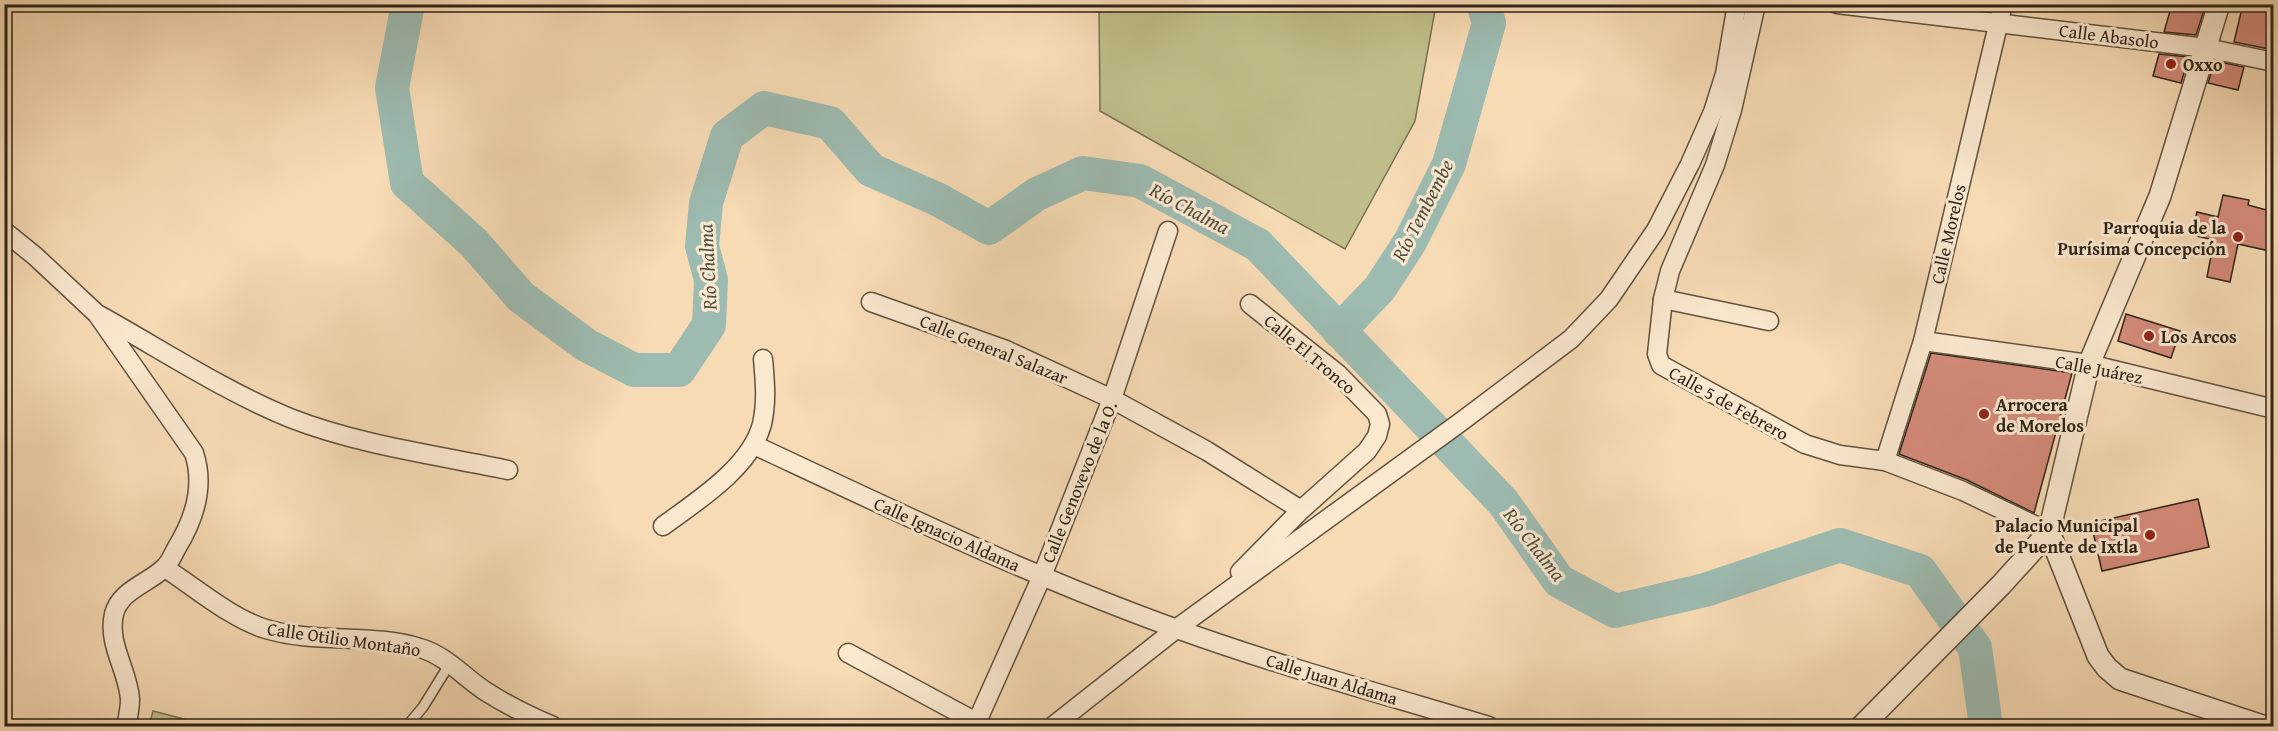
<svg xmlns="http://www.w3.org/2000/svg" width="2278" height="731" font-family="'Gentium Book Plus',serif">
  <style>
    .green { fill: #c0bf8b; stroke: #787252; stroke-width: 1.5 }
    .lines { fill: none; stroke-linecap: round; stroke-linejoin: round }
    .river { stroke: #9dbbb1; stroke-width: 34 }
    .building { fill: #d48a7a; stroke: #2f2418; stroke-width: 1.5 }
    .service-casing { stroke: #61523f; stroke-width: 12 }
    .minor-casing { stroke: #61523f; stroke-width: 21 }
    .tertiary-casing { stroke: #61523f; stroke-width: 24 }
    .service { stroke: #fae8cf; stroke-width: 9 }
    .minor { stroke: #fae8cf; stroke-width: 18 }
    .tertiary { stroke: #fae8cf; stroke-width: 21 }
    .poi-dot { fill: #8f2418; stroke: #fae8cf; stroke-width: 2 }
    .labels { text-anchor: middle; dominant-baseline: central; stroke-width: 6; stroke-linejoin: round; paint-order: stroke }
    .street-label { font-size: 18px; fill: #2f2418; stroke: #fae8cf }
    .poi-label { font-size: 18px; font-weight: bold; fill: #2f2418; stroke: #fae8cf; text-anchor: start }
    .water-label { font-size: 20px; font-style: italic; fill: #505146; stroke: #fae8cf }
  </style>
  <rect width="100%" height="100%" fill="#f7dbb5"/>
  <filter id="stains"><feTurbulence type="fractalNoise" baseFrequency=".00333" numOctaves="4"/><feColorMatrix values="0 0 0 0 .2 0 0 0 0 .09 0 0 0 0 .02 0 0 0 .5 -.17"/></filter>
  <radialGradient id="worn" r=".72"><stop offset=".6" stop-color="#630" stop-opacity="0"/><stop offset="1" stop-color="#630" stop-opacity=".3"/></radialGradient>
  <g class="green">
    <path d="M1099,5H1436L1415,121L1345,249L1100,111Z"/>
    <path d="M153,711L211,726H149Z"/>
  </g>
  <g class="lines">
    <g class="river">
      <path d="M408,4L392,88L407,183L474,243L521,297L586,345L634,370H679L709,325L711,280L702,246L706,203L727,136L764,108L830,123L871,170L939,200L989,228L1037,194L1083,173L1140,181L1258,245L1503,502L1559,581L1615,611L1705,590L1840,545L1920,571L1975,648L1986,726"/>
      <path d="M1339,331L1380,288L1410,242L1449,164L1489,23L1483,4"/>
    </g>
  </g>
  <g class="building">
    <path d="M2172,4H2206L2196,35L2164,32Z"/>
    <path d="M2243,4H2274V50L2234,42Z"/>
    <path d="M2159,54L2189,57L2181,83L2153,76Z"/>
    <path d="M2215,61L2244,67L2238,90L2208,83Z"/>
    <path d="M2223,195L2249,200L2248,205L2274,212V252L2238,244L2230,282L2207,277L2214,240L2192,235L2197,212L2218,217Z"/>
    <path d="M2126,314L2180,331L2171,358L2118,341Z"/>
    <path d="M1931,353L2072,373L2034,513L1967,480L1899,454Z"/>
    <path d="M2198,499L2209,547L2102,571L2091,523Z"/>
  </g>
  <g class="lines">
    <g class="service-casing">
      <path id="service" d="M407,726L423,707L449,665"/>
    </g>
    <g class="minor-casing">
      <g id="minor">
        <path d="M1756,4L1732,110L1715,165L1670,271L1663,299L1657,354L1661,365L1805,444L1840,455L1885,461L1963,491L2049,532"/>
        <path d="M1837,4L2206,48L2274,62"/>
        <path d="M4,231L35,256L97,314L194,453C205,486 194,520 176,549C173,555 169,564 164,568C149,583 120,590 114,614C107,644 128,670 130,699C130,708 128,718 126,726"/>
        <path d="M1663,299L1769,321"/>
        <path d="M871,302L1006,350L1112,399L1207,451L1301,510"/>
        <path d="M101,316C162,350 226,392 290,418C359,445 436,455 508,470"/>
        <path d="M1923,341L2089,364L2274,409"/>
        <path d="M754,445C893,510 1032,577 1177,629C1280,666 1385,695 1489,726"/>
        <path d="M1885,461L1923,341L2003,4"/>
        <path d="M663,526C697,501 751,467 762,424C767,402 765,381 763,359"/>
        <path d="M165,568C196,588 232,619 266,629C315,644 372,633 420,648C445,655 464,677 485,691C507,705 529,716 553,726"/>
        <path d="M1240,572L1301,510L1367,451L1377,436L1380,424L1377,414L1338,374L1250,304"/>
        <path d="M848,653L976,722"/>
        <path d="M975,726L1042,576L1112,399L1168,231"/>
        <path d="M1053,726L1176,629L1462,421L1571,339L1609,299L1656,230L1690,164L1713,112L1725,74L1737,4"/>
      </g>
    </g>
    <g class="tertiary-casing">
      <g id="tertiary">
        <path d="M2049,532L2098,656L2107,668L2120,679L2262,726"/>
        <path d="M1862,726L2001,585L2049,532L2089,364L2160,196L2219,4"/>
      </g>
    </g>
    <use href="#service" class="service"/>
    <use href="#minor" class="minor"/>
    <use href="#tertiary" class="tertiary"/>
  </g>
  <g class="poi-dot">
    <circle cx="2171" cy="64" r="6"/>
    <circle cx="2238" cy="237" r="6"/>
    <circle cx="2149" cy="336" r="6"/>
    <circle cx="1984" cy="414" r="6"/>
    <circle cx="2150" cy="535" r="6"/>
  </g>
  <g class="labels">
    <g class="street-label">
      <text transform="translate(2109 36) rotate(7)">Calle Abasolo</text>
      <text transform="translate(1948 234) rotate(-77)">Calle Morelos</text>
      <text transform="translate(994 349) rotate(22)">Calle General Salazar</text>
      <text transform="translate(1310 354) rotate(40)">Calle El Tronco</text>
      <text transform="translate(2099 369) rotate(11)">Calle Juárez</text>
      <text transform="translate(1729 403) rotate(29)">Calle 5 de Febrero</text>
      <text transform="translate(1079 482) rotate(-68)">Calle Genovevo de la O.</text>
      <text transform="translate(947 534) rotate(24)">Calle Ignacio Aldama</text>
      <text transform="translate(344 639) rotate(8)">Calle Otilio Montaño</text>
      <text transform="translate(1332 679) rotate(17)">Calle Juan Aldama</text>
    </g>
    <g class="poi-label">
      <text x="2183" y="64">Oxxo</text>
      <text x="2226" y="227" text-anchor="end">Parroquia de la<tspan x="2226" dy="21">Purísima Concepción</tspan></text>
      <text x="2161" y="336">Los Arcos</text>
      <text x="1996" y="404">Arrocera<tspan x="1996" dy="21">de Morelos</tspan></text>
      <text x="2138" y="525" text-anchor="end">Palacio Municipal<tspan x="2138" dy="21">de Puente de Ixtla</tspan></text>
    </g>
    <g class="water-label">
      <text transform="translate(1190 208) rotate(28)">Río Chalma</text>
      <text transform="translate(1422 210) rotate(-63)">Río Tembembe</text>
      <text transform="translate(707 267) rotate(-93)">Río Chalma</text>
      <text transform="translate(1535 544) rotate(52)">Río Chalma</text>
    </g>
  </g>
  <rect width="2278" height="731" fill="none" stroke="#f7dbb5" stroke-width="24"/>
  <rect x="6" y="6" width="2266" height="719" fill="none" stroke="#2f2418" stroke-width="3"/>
  <rect x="12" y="12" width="2254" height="707" fill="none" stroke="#2f2418" stroke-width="1.5"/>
  <rect width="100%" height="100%" filter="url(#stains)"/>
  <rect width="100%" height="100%" fill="url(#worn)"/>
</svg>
